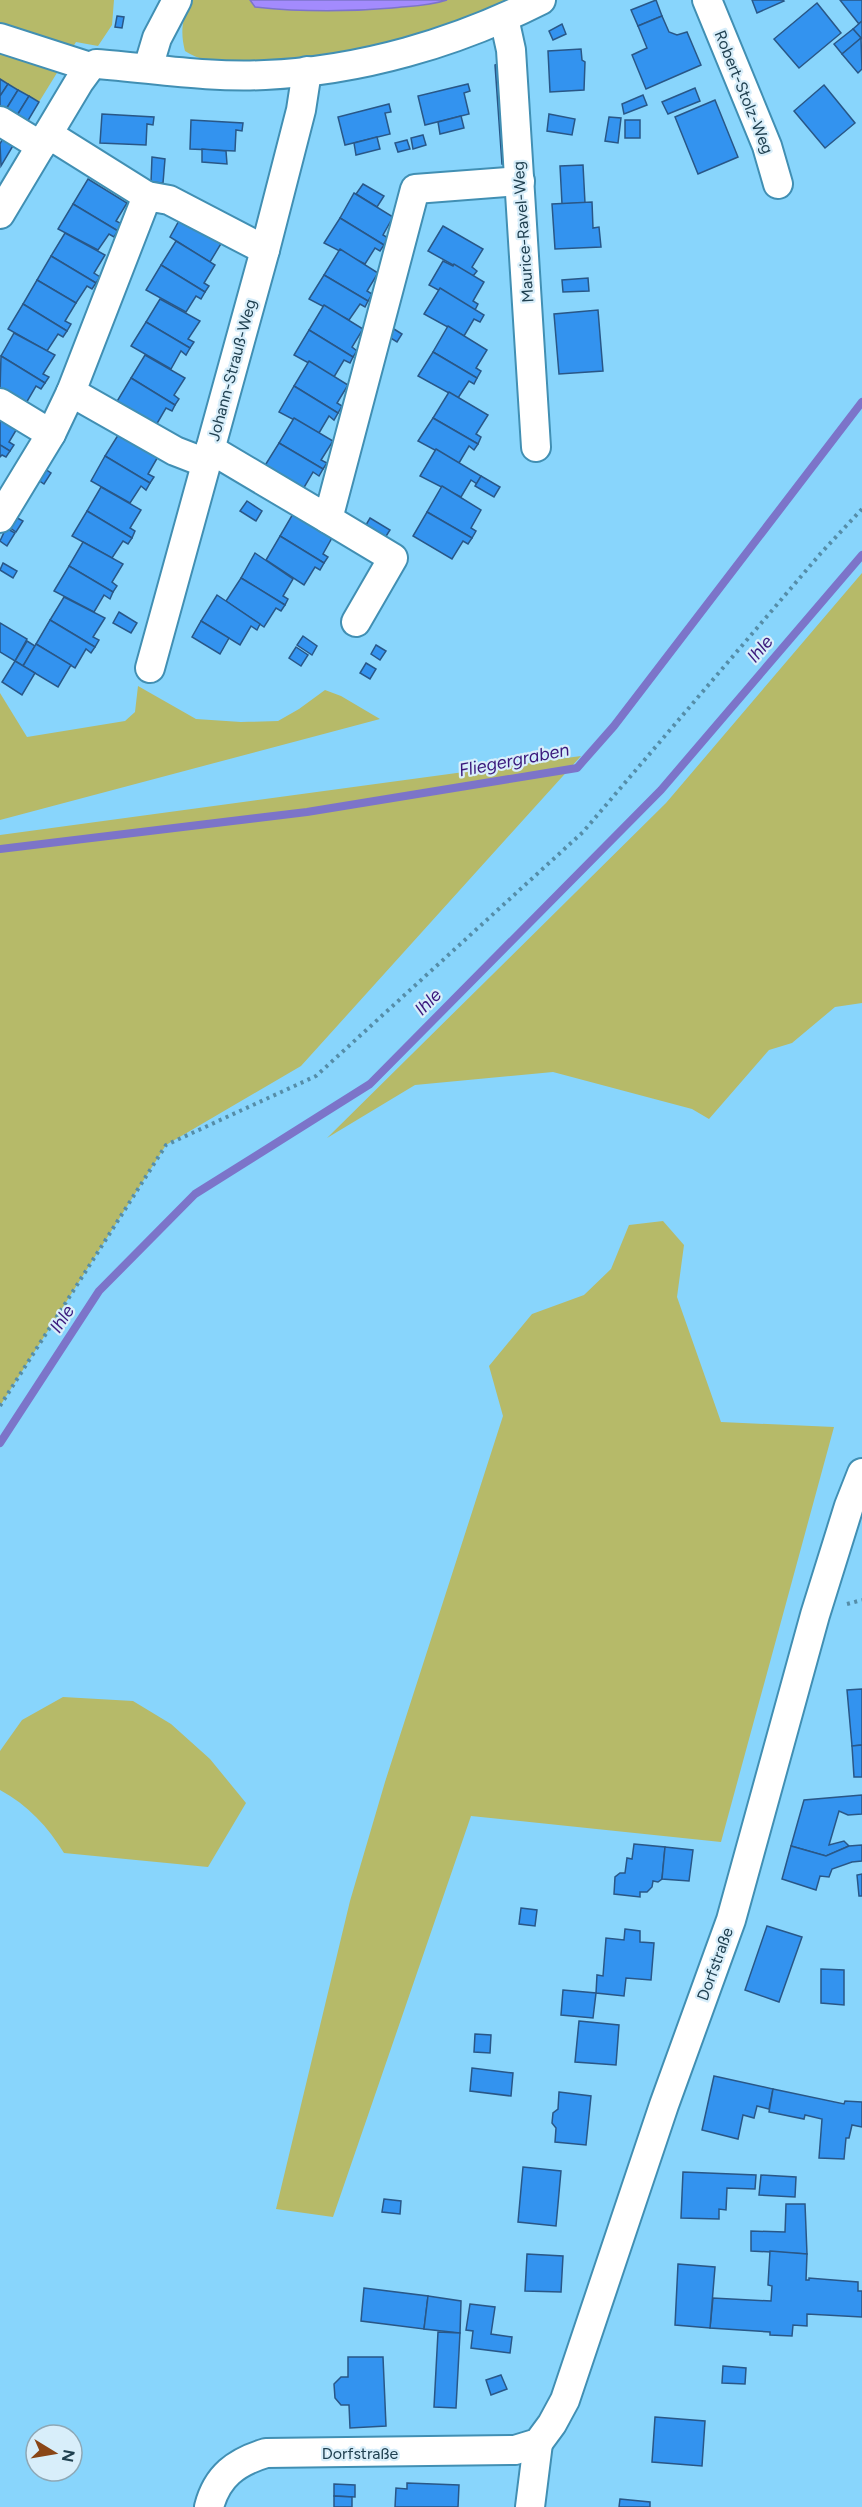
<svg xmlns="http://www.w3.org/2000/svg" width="862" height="2507" font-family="Figtree,sans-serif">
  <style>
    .green { fill: #b6ba69 }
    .water { fill: #a38bfd; stroke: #7c74c9; stroke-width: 1.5 }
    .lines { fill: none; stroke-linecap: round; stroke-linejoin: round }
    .stream { stroke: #7c74c9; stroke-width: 8 }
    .building { fill: #3393ef; stroke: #295787; stroke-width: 1.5 }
    .minor-casing { stroke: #418fb3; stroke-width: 32 }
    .path { stroke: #558da8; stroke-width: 4; stroke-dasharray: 3 4.5; stroke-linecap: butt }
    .minor { stroke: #fff; stroke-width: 28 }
    .labels { text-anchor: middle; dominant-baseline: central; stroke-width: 4.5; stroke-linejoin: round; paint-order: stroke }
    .street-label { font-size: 16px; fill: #204050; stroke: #d8eefa }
    .water-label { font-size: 18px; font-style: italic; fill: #3a187c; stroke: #d8eefa }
  </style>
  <rect width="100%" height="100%" fill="#88d5fc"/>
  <g class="green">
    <path d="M0,0H114L112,25L98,46L76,42L39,102L0,79Z"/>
    <path d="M192,0H511C431,36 347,57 259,61C233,62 207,66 185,51C180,32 182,17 192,0Z"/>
    <path d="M862,573V1003L835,1007L792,1043L769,1050L709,1119L692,1109L553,1072L415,1085L327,1138L666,803Z"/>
    <path d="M138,686L196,719L241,722L278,721L299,709L325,690L341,696L380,719L0,820V693L27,737L125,721L135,712Z"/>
    <path d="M581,756L301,1066L166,1145L0,1406V835Z"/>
    <path d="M663,1221L684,1245L677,1297L721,1422L834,1427L721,1842L471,1816L333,2217L276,2209L350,1901L385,1782L503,1416L489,1366L532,1314L584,1295L611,1269L629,1225Z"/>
    <path d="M63,1697L133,1701L171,1724L210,1759L246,1803L208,1867L64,1853C48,1827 28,1805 0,1790V1751L22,1720Z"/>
  </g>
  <path class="water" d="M250,0H447C429,6 411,6 392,8C346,12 301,12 255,7Z"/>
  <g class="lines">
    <g class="stream">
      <path d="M0,849L307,812L577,768L614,726L862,402"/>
      <path d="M0,1443L99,1291L195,1194L370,1084L661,790L862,555"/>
    </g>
  </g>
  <g class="building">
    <path d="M656,0L662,16L638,26L631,10Z"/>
    <path d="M752,0H783L784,1L757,13Z"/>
    <path d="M840,0H862V21L859,24Z"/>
    <path d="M817,3L841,33L799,68L774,39Z"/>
    <path d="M117,16L124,17L122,28L115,27Z"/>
    <path d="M662,16L669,32L677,35L687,32L701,65L646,89L632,55L647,48L638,26Z"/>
    <path d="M862,21V39L853,29Z"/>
    <path d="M562,24L566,34L553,40L549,31Z"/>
    <path d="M853,29L861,38L842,54L834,44Z"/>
    <path d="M861,38L862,69L858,73L842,54Z"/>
    <path d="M581,49L582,60L585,62L584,90L550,92L548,51Z"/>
    <path d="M503,62L509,164H502L495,65Z"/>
    <path d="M0,79L8,84L0,96Z"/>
    <path d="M8,84L18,90L5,111L0,108V96Z"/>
    <path d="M468,84L470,91L464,93L469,114L425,125L418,96Z"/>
    <path d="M824,85L855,123L825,148L794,111Z"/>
    <path d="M695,88L700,101L668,114L662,102Z"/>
    <path d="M18,90L29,96L16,117L5,111Z"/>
    <path d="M643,95L647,105L624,114L622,104Z"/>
    <path d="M29,96L39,102L26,124L16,117Z"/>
    <path d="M715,100L738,157L698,174L675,117Z"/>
    <path d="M389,104L391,112L385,113L390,134L345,145L338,117Z"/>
    <path d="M102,114L154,117L153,125L147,124L146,145L100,143Z"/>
    <path d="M549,114L575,119L572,135L547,131Z"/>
    <path d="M461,116L464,128L440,134L438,122Z"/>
    <path d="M609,117L621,118L618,143L605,141Z"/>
    <path d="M191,120L243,123L242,131L236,130L235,151L190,149Z"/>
    <rect x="625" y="120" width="15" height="18"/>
    <path d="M423,135L426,145L413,149L411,138Z"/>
    <path d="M377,137L380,149L356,155L354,143Z"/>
    <path d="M3,138L14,144L1,166L0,144Z"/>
    <path d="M407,140L410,149L398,152L395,143Z"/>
    <path d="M202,149L226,151L227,164L202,162Z"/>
    <path d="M152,157L165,159L163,183L151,182Z"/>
    <path d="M583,165L585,203L562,204L560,166Z"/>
    <path d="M88,179L127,203L116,221L122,224L118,231L73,204Z"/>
    <path d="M363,184L384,196L377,207L356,194Z"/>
    <path d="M354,193L393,217L383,235L388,238L384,245L340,218Z"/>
    <path d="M592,202L593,228L599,227L601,247L555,249L552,204Z"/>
    <path d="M73,204L118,231L114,237L109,234L98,250L58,229Z"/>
    <path d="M181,217L222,242L210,262L170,237Z"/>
    <path d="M340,218L384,245L380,251L375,248L365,264L324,243Z"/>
    <path d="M443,226L483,249L472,267L477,271L473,276L428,251Z"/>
    <path d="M65,233L105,255L94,273L100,277L96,283L51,256Z"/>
    <path d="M176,241L215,265L204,283L209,286L205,292L161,265Z"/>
    <path d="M340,249L378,273L367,291L372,294L368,301L324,275Z"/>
    <path d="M51,256L96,283L92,289L87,286L76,303L37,280Z"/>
    <path d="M443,261L453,266L454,264L484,282L473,301L478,304L475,310L429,285Z"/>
    <path d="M161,265L205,292L201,299L196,296L186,312L146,290Z"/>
    <path d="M324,275L368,301L365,307L360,304L349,320L309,299Z"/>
    <path d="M588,278L589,291L563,292L562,280Z"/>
    <path d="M37,280L76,303L65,321L71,324L67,331L23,304Z"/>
    <path d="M440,288L484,315L480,322L474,319L464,336L424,314Z"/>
    <path d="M160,299L200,321L188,339L194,342L190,348L146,322Z"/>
    <path d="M23,304L67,331L63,337L58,334L47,351L8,329Z"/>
    <path d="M324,305L363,329L352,347L357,351L353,357L309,330Z"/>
    <path d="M598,310L603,371L559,374L554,314Z"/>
    <path d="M146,322L190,348L186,355L181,351L171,369L131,346Z"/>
    <path d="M448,326L487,350L476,368L481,371L477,378L433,352Z"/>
    <path d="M394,329L402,334L397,342L389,337Z"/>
    <path d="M309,330L353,357L350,363L344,360L334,377L294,355Z"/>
    <path d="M14,333L55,355L43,374L49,377L45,383L1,356Z"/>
    <path d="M433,352L477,378L474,384L469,381L458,398L418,376Z"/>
    <path d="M145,355L185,378L174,395L179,399L175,405L131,378Z"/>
    <path d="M1,356L45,383L41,389L36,386L25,405L0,390Z"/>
    <path d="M309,361L348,385L337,403L342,406L338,413L294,386Z"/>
    <path d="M131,378L175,405L172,411L166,408L155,427L116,403Z"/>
    <path d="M294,386L338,413L334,420L329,416L319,433L279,412Z"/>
    <path d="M449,392L488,415L476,434L481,437L478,444L433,418Z"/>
    <path d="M0,416L18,427L9,442L14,445L10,451L0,445Z"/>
    <path d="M294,418L333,441L321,460L327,463L323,469L279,443Z"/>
    <path d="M433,418L478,444L474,450L469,446L459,463L418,441Z"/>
    <path d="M120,432L159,455L148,474L154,477L150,483L105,456Z"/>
    <path d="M279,443L323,469L319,476L313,472L302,491L264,467Z"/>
    <path d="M0,445L10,451L6,457L2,455L0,457Z"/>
    <path d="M436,449L481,476L477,484L471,480L461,497L420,476Z"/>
    <path d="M105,456L150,483L146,490L141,486L130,503L91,481Z"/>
    <path d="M42,467L51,473L44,484L35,478Z"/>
    <path d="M481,476L500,487L494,497L475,486Z"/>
    <path d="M442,486L481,510L471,528L476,531L472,538L427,512Z"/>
    <path d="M101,487L141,510L130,528L135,531L132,538L87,511Z"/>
    <path d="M247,501L262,511L256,521L240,511Z"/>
    <path d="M87,511L132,538L128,544L123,541L112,558L72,536Z"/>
    <path d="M294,512L333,536L323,554L328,557L324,563L280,536Z"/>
    <path d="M427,512L472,538L468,544L463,541L452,559L413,536Z"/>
    <path d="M12,515L23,521L16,532L6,525Z"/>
    <path d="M370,518L390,530L383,541L363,530Z"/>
    <path d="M6,528L15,533L7,546L0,541Z"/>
    <path d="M280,536L324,563L320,570L315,567L304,585L266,560Z"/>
    <path d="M83,542L123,564L112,582L117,586L113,592L69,566Z"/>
    <path d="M255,553L293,579L283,596L288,599L285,605L241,578Z"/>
    <path d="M3,563L17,571L13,578L0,570Z"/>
    <path d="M69,566L113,592L110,599L104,595L94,612L54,591Z"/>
    <path d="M241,578L285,605L281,611L276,608L264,627L226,601Z"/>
    <path d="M217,595L260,624L257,630L251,626L240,645L201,621Z"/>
    <path d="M64,597L105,618L93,637L99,640L95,647L50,620Z"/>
    <path d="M119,612L137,623L131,633L113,623Z"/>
    <path d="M50,620L95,647L91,653L86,649L75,668L36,644Z"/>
    <path d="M201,621L229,638L220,654L192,637Z"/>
    <path d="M0,623L27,639L15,661L0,652Z"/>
    <path d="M303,636L317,646L312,655L297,645Z"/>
    <path d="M27,641L35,646L23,666L15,661Z"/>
    <path d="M36,644L71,665L58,687L23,666Z"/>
    <path d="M376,645L386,651L380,660L371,654Z"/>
    <path d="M296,647L308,655L301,666L289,658Z"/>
    <path d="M15,661L35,673L22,695L2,682Z"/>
    <path d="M366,663L376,669L370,679L360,673Z"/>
    <path d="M862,1689V1745L852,1746L847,1690Z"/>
    <path d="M862,1745V1777H854L852,1746Z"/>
    <path d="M862,1795V1814L848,1815L839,1811L829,1845L844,1841L849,1846L826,1856L791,1846L804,1800Z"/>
    <path d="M634,1844L665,1847L662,1879L658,1882L653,1881L652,1887L647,1892H640V1897L614,1894L615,1877L620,1873H625L627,1858L632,1859Z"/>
    <path d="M862,1845V1861L852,1862L832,1869L829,1877L820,1876L816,1890L782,1879L791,1846L826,1856L849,1846Z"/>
    <path d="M665,1847L693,1850L689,1881L662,1879Z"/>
    <path d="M862,1874V1896H859L857,1875Z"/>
    <path d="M521,1908L537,1910L535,1926L519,1924Z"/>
    <path d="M767,1926L802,1937L779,2002L745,1990Z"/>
    <path d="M625,1929L640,1931V1942L654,1943L651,1980L626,1978L624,1996L596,1993L597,1975L603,1976L606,1938L624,1940Z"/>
    <path d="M821,1969L844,1970V2005L821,2003Z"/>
    <path d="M563,1990L596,1993L593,2018L561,2015Z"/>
    <path d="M579,2021L619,2025L616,2065L575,2062Z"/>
    <path d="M475,2034L491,2035L490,2053L474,2052Z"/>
    <path d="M472,2068L513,2073L511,2096L470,2091Z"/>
    <path d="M714,2076L773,2089L769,2109L757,2106L754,2118L743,2115L738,2139L702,2130Z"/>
    <path d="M773,2089L844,2104L845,2101L862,2102V2127L852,2125L849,2138H846L844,2159L819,2158L822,2119L805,2115L804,2119L769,2112Z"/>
    <path d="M559,2092L591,2096L586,2145L555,2142L556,2128L552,2123L553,2113L558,2109Z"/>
    <path d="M523,2167L561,2171L556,2226L518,2222Z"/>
    <path d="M683,2172L756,2175L755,2189L727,2188L726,2210L719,2209V2219L681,2218Z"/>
    <path d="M761,2175L796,2177L795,2197L759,2195Z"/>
    <path d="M384,2199L401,2201L400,2214L382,2212Z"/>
    <path d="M786,2204H805L807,2254L751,2251V2231L785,2232Z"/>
    <path d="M770,2251L807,2254L806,2280H809V2278L858,2282V2291H862V2317L807,2314V2326L793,2325L792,2336L770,2335V2332L710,2328L713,2298L771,2301L772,2286L768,2285Z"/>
    <path d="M527,2254L563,2256L561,2292L525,2291Z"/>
    <path d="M678,2264L715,2267L710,2328L675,2325Z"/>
    <path d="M364,2288L428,2296L424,2329L361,2321Z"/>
    <path d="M428,2296L461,2301L460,2333L424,2329Z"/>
    <path d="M470,2304L495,2307L491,2334L512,2337L510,2353L471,2348L473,2331L466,2330Z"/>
    <path d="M438,2332L460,2333L456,2408L434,2407Z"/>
    <path d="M348,2357H383L386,2426L350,2428L349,2405H341L335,2398L334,2384L341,2377H348Z"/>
    <path d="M723,2366L746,2368L745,2384L722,2383Z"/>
    <path d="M501,2375L507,2389L491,2395L486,2380Z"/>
    <path d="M655,2417L705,2421L702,2466L652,2462Z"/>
    <path d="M407,2483L459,2485L458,2507H395L396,2488L407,2489Z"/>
    <path d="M334,2484L355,2485V2497L334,2496Z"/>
    <path d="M334,2496L352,2497V2507H334Z"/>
    <path d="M620,2499L650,2502V2507H619Z"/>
  </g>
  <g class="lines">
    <g class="minor-casing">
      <g id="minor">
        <path d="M707,0L767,146L778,184"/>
        <path d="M504,18L511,50L536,447"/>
        <path d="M0,38L90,67"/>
        <path d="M148,68L157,38L177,0"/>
        <path d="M0,121L41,146"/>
        <path d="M48,134L147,196"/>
        <path d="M0,214L79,82L90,67L96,64C151,68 209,78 265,75C360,71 456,43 541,0"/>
        <path d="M71,392L175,451L206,463"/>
        <path d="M0,403L51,434"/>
        <path d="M210,449L328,519L415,189L520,181"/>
        <path d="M0,518L51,434L71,392L147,196L169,200L265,250"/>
        <path d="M328,519L393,558L356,622"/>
        <path d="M150,668L265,250L301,110L307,71"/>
        <path d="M209,2507C217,2476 236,2462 266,2453L515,2450L538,2443L552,2424L565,2400L664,2105L731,1920L815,1615L849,1506L862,1473"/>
        <path d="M530,2507L538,2443"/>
      </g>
    </g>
    <g class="path">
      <path d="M0,1406L166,1145L316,1076L583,832L821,553L862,509"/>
      <path d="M847,1604L862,1600"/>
    </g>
    <use href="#minor" class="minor"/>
  </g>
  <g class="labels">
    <g class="street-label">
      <text transform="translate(744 92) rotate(68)">Robert-Stolz-Weg</text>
      <text transform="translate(523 232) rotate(-94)">Maurice-Ravel-Weg</text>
      <text transform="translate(232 370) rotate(-75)">Johann-Strauß-Weg</text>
      <text transform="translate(715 1964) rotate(-70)">Dorfstraße</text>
      <text x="360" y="2453">Dorfstraße</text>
    </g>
    <g class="water-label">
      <text transform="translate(760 649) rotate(-50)">Ihle</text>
      <text transform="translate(514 760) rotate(-11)">Fliegergraben</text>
      <text transform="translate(428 1002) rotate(-45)">Ihle</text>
      <text transform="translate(62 1319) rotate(-57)">Ihle</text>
    </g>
  </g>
  <g transform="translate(54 2453) rotate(101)"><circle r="28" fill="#d8eefa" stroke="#8ea8b6" stroke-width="1.5"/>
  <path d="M0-4.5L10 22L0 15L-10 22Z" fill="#894617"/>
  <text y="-9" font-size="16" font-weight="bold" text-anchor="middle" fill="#204050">N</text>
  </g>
</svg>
